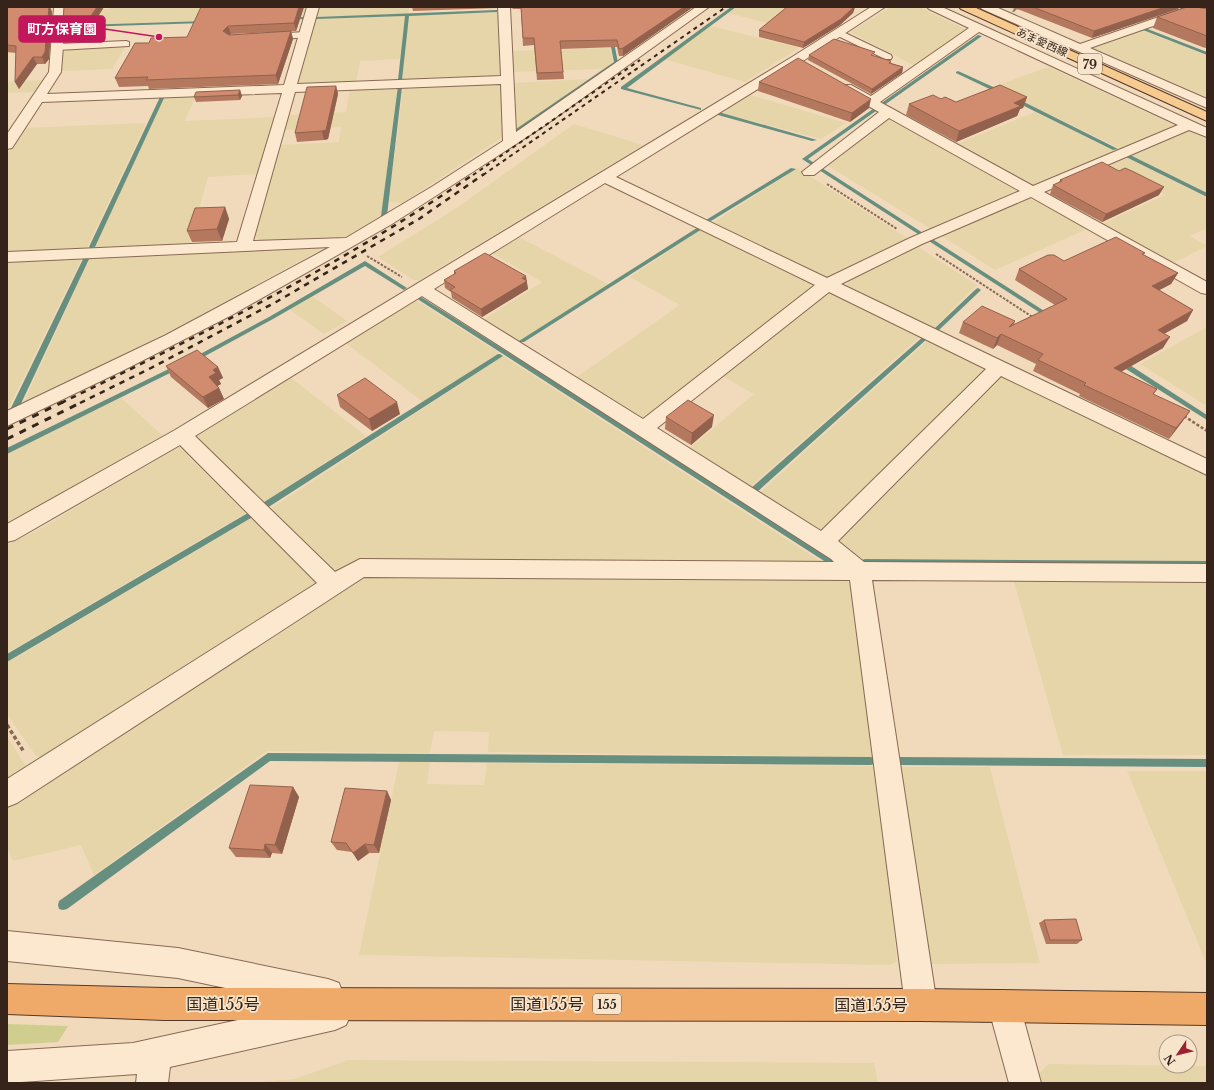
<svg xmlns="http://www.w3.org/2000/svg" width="1214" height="1090" font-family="'Libre Baskerville','Noto Sans JP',serif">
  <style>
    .farmland { fill: #e6d5a8 }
    .green { fill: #cfce8f }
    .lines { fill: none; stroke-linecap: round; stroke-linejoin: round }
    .stream { fill: #678f80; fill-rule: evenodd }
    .service-casing { stroke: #886954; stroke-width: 2 }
    .minor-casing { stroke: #886954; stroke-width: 2 }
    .primary-casing { stroke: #553829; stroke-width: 2 }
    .trunk-casing { stroke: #553829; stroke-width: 2 }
    .path-far2 { stroke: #886954; stroke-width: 2; stroke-dasharray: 2.5 1.5; stroke-linecap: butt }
    .path-far1 { stroke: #886954; stroke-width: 2.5; stroke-dasharray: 3 2; stroke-linecap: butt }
    .path { stroke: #886954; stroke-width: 3.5; stroke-dasharray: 4 2.5; stroke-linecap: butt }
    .service { fill: #fbe8cf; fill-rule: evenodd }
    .minor { fill: #fbe8cf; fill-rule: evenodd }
    .primary { fill: #f7ca8f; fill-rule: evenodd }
    .trunk { fill: #efaa6a; fill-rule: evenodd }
    .rail-far2 { stroke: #36241a; stroke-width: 2; stroke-dasharray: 4 4; stroke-linecap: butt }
    .rail-far1 { stroke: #36241a; stroke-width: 2.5; stroke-dasharray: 5.5 5.5; stroke-linecap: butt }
    .rail { stroke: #36241a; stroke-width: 3; stroke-dasharray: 7 7; stroke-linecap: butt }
    .wall { fill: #b4785f }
    .shaded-wall { fill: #92614d }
    .building { fill: #d18b6e; stroke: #92614d }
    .labels { text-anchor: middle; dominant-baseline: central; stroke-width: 3.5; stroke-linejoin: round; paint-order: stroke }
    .far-street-label { font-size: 11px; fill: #36241a; stroke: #f7e5cb }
    .shield { fill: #f7e5cb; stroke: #705e4f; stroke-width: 1 }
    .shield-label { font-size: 12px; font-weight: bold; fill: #36241a }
    .near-street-label { font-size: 16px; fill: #36241a; stroke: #f7e5cb }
    .leader { fill: none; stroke: #c2185b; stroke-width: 1.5 }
    .callout-dot { fill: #c2185b; stroke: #f7e5cb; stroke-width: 1.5 }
    .callout { fill: #c2185b; stroke: #c2185b; stroke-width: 1.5 }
    .callout-label { font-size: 14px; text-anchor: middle; font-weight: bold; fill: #fff }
  </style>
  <rect width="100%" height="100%" fill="#f0dabb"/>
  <g class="farmland">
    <path d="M111,7H306L302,18L63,26V11L110,9Z"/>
    <path d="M335,7H410L408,14L313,17L315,8Z"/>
    <path d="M737,7H788L767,23L728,13Z"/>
    <path d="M891,7H919L969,31L917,67L850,32Z"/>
    <path d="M499,12L502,75L495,78L402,82L409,15Z"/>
    <path d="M405,16L400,59L360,61L356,83L303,85L297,83L312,19Z"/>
    <path d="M711,26L799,48L745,82L664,59Z"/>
    <path d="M1142,29L1207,56V97L1090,47Z"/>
    <path d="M125,47L112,69L62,71L63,53L71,49Z"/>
    <path d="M610,48L613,62L603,69L511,72L510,51Z"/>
    <path d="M1049,67L1176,126L1121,149L992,87Z"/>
    <path d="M588,79L515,130L512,83Z"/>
    <path d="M42,80L35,92L7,93V82Z"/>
    <path d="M498,82L504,86L503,137L402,203L389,202L403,86Z"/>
    <path d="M398,87L381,216L345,237L260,240L255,236L279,145L339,142L341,127L284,130L288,115L346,112L350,89Z"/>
    <path d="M196,95L185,121L276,117L258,174L208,177L189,245L94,250L164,97Z"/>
    <path d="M750,95L846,123L821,139L722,113Z"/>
    <path d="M1035,112L1114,151L1033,186L1023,183L954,145Z"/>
    <path d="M890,117L1017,188V193L931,229L825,164Z"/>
    <path d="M146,123L86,250L7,254V155L24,128Z"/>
    <path d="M574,124L643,145L419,280H414L378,257L458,207Z"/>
    <path d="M1184,130L1207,138V194L1129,155Z"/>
    <path d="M1126,157L1207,198V228L1190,236L1207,246L1169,265L1099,225L1165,195L1108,165Z"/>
    <path d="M797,168L907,238L833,277H821L711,224Z"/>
    <path d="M1026,199L1038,200L1087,229L995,270L942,236Z"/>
    <path d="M703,228L817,283L814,288L644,417H633L574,379L680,305L630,277Z"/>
    <path d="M519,237L608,284L518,342L483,320L542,282L492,253Z"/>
    <path d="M329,245L176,328L23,404L90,257Z"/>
    <path d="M918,247L977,285L934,328L847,287L848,280Z"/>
    <path d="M82,258L8,409L7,410V261Z"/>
    <path d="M825,292H833L922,335L748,489L686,451L754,394L720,375Z"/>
    <path d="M313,297L347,321L324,334L289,309Z"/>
    <path d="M416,300L499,353L423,402L346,343Z"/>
    <path d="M1207,327V406L1140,364Z"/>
    <path d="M930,338L990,368L824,534L756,496Z"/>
    <path d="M503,356L831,568L337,574L267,511Z"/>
    <path d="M1001,372L1207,474V561L862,559L835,539Z"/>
    <path d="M290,377L366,436L261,504L193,438Z"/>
    <path d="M121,398L162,435L7,525V453Z"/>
    <path d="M188,446L251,510L7,653V545L36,531L178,447Z"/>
    <path d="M257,515L324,582L50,758L36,756L7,714V663Z"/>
    <path d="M370,575L844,579L855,586L876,757L488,752L489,732L434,731L430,753L267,751L94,875L81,845L13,861L7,848V804L358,579Z"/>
    <path d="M1013,578L1207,581V755H1063Z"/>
    <path d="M7,736L28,770L7,784Z"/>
    <path d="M399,762H430L427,784L484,785L487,763L878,766L897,961L890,965L359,955Z"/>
    <path d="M897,767H990L1040,963L929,964Z"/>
    <path d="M1127,771H1207V965Z"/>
    <path d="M348,1060L874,1063L878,1083H248L295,1079Z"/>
    <path d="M1049,1064L1207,1066V1083H1037L1035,1077Z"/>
  </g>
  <path class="green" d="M7,1024L68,1026L58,1042L7,1045Z"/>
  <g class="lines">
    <g class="stream">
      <path d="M731,7H736L627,88L701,108V110L621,89V87Z"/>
      <path d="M1015,7H1019L1014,12H1012Z"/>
      <path d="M496,10H497V12L409,16L402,80L400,81L398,80L405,16L316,19L314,18L316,17Z"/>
      <path d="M304,17V19H303L289,20L287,19L289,18Z"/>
      <path d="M206,21V23H204L81,27L79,26L81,25Z"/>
      <path d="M1145,28L1207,52V55L1143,30V29Z"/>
      <path d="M978,35L982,36L808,159L1052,316V318H1048L802,159Z"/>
      <path d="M611,36L613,37L618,63L520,131H516V129L614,62L609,37Z"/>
      <path d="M958,71L1002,91V92L998,93L956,73V72Z"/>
      <path d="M398,86L402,87L387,216L384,218L381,216Z"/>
      <path d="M161,95L165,96L95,247L90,248L89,247Z"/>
      <path d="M1014,99H1018L1118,149L1113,150L1014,101Z"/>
      <path d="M718,113H722L817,140L812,141L718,115Z"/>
      <path d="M1128,154L1207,193V197L1126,157L1125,156Z"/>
      <path d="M791,168L796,169L711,221L706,220Z"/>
      <path d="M700,226L702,227V229L524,342H520L519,341Z"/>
      <path d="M87,255L90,257L18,410L16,412H12L10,410L84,257Z"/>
      <path d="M365,261L407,288L404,290L402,289L365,266L273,319L196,361H192L191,359L269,317Z"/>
      <path d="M978,288L981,290L980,291L939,330H935V328L976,289Z"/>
      <path d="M421,297L838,562L839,564L838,566H832L419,300L418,299Z"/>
      <path d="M926,335L929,337L928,338L756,493H750L749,491L750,489L924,336Z"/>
      <path d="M498,354H500L503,356L267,508H261L260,506L261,504Z"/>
      <path d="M1118,360H1122L1207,415V420L1118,364Z"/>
      <path d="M177,365H181L182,367L7,454V448Z"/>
      <path d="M253,510L257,513L256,515L7,662V654Z"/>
      <path d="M865,559L1207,561V567L865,565L862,564L861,562L862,560Z"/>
      <path d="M268,753L871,757L874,758L876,761L874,764L871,765L270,761L67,909L63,910L59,909L58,905L59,901Z"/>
      <path d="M899,757L1207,759V767L899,765L896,764L894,761L896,758Z"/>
    </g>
    <g class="service-casing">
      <g id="service">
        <path d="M839,30L891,55L892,57L891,59H885L836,35V31Z"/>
        <path d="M305,32L308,33V37L270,40L266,37L270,34Z"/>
        <path d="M126,41L129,42V46L58,50L54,47L58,44Z"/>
      </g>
    </g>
    <g class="minor-casing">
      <g id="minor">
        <path d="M54,7H66L61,72L47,94L284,85L307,7H319L297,84L501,76L498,7H510L516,132L696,7H709L544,126L392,224L232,315L124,370L7,426V411L166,335L330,247L7,262V252L237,242L282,93L42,102L12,148L7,149V134L49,72ZM501,84L503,141L433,186L346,238L253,241L295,92Z"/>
        <path d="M871,7H885L800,63L616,177L827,278L910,238L1020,191L889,118L814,175H804L802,172L879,112L841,91L840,88L841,85H851L871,96L969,28L929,9L927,7H942L1207,128V137L1189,130L1044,192L1207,282V294L1201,293L1031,197L922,244L841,284L1207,459V475L1001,376L838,541L864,562L1207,564V582L872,580L937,1005L932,1016L921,1021L910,1016L905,1005L850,580L364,577L17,803L7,807V779L317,583L180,445L15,540L7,542V524L175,430L792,57ZM979,32L1178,125L1033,186L880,102ZM605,183L815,285L643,419L434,289ZM829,292L986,369L821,531L657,428ZM422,296L831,559L834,562L360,559L335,572L195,436Z"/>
        <path d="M980,7H996L1080,44L1185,8L1207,13V20L1185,15L1090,48L1207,99V108L982,9Z"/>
        <path d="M7,931L178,948L328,979L339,983L343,994L341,1001L346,1003L351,1014L346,1025L335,1030L170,1067L168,1083H136L137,1074L7,1083V1051L133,1043L306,1005L178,978L7,961Z"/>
        <path d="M1004,990L1015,995L1020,1006L1041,1083H1009L988,1006L993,995Z"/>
      </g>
    </g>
    <g class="primary-casing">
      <path id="primary" d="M959,7H974L1207,112V121L961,9Z"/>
    </g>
    <g class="trunk-casing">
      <path id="trunk" d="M7,984L164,988L921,989L1207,993V1025L921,1021L164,1020L7,1014Z"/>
    </g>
    <g class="path-far2">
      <path d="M827,184L897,229"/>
      <path d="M936,254L1034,318"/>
      <path d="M367,256L402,277"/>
    </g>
    <path class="path-far1" d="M1184,416L1207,431"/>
    <path class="path" d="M7,725L24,752"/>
    <use href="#service" class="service"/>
    <use href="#minor" class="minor"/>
    <use href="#primary" class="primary"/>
    <use href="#trunk" class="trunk"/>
    <g class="rail-far2">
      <path d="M473,175L640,60"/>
      <path d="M483,175L726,7"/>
    </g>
    <g class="rail-far1">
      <path d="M61,403C202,335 344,263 474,174"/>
      <path d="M80,403L151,368L276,302L419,219L484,174"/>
    </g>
    <g class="rail">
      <path d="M7,429L63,402"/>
      <path d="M7,439L82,402"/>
    </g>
  </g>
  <g class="wall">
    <path d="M7,7H50L52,12L49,59L45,64H37L19,89L15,82L16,53L7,52Z"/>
    <path d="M64,7H104L82,41L65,42L62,35Z"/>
    <path d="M304,7L296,31L231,34L230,35L291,31L293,39L278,84L149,89L148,86L119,87L115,78L187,37Z"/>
    <path d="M412,7H497V8L413,11Z"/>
    <path d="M511,7H693L623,56H619L617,47L561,49L564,79L537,80L534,45L523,46L521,9H513Z"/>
    <path d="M787,7H855L853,13L840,25L803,48L759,37V30Z"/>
    <path d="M1007,7H1179L1178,9L1092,38L1020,10Z"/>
    <path d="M1187,7H1207V47L1205,48L1153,28L1157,17Z"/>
    <path d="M809,55L874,56L891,61V63L903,67L902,73L871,94L808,60Z"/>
    <path d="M759,82L869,108L850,122L758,91Z"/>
    <path d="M336,86L338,94L328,139L324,140L297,142L295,133Z"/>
    <path d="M240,90L242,96L240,100L196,102L194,97Z"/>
    <path d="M1027,97L1023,108L1020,109L1017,116L956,142L906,115L909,104L956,102Z"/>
    <path d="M1060,180L1159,195L1102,222L1050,194L1053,185L1059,183Z"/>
    <path d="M225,207L229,219L222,241L192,242L187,231Z"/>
    <path d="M1144,255L1178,273L1171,284L1159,290L1193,310L1187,321L1164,334L1163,348L1121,372L1157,389L1153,395L1190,411L1182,422L1169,439L1079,396L1080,394L1033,371L1036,364L997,345L993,349L959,333L963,322L1015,321L1014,325L1055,305L1015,280L1019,269L1064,261Z"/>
    <path d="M454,271L526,280L528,289L482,317L452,298L451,292L445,288L444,280L454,274Z"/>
    <path d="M166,366L218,367L223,378L219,380L221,384L217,386L219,388L224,399L208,408L171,377Z"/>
    <path d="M337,395L400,414L372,431L340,407Z"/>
    <path d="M666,417L712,427L691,445L665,429Z"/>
    <path d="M293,787L299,797L282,854L272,853L270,858L236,857L229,848Z"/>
    <path d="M387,791L391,800L379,853H369L358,861L352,852L337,850L331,842Z"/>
    <path d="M1044,920L1082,940L1077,944H1046L1039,923Z"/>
  </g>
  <g class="shaded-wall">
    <path d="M49,7H50L52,12L49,59L45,64L42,57Z"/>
    <path d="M97,7H104L82,41L79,34Z"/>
    <path d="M299,7H304L296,31L294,23Z"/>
    <path d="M684,7H693L623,56V48Z"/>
    <path d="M850,7H855L853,13L840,25L803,48L804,42Z"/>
    <path d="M1165,7H1179L1178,9L1092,38L1094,31Z"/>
    <path d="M228,26L231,34L226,39L223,31Z"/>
    <path d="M291,31L293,39L278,84L276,75Z"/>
    <path d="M33,57L37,64L19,89L15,82Z"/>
    <path d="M903,67L902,73L871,94L872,89Z"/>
    <path d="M336,86L338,94L328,139L324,140L322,131Z"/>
    <path d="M240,90L242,96L240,100L238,95Z"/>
    <path d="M1027,97L1023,108L1020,109L1017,116L956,142L959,131L1014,103Z"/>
    <path d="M871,99L869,108L850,122L852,113Z"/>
    <path d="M1164,187L1159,195L1102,222L1106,214Z"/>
    <path d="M225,207L229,219L222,241L217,229Z"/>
    <path d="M1178,273L1171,284L1146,297L1152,286Z"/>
    <path d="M526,276L528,289L482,317L481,309Z"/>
    <path d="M1193,310L1187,321L1151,341L1158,330Z"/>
    <path d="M1001,334L997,345L993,349L997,338Z"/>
    <path d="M1170,337L1163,348L1108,379L1114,368Z"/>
    <path d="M218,367L223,378L219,380L221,384L214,388L209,377L213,370Z"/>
    <path d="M219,388L224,399L208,408L203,397Z"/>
    <path d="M397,402L400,414L372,431L369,419Z"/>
    <path d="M1190,411L1182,422L1169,439L1176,428Z"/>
    <path d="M714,415L712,427L691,445L692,433Z"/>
    <path d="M293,787L299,797L282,854L275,845Z"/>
    <path d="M387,791L391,800L379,853L374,845Z"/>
    <path d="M265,844L272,853L270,858L264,850Z"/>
    <path d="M365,844L369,853L358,861L353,853Z"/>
  </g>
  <g class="building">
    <path d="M7,7H49L45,52L42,57H33L15,82L16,46L7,45Z"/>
    <path d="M64,7H97L79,34L62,35Z"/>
    <path d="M201,7H299L294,23L228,26L223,31L229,35L291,31L276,75L146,80L148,77L115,78L135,43H149L151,38L187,37Z"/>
    <path d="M521,7H684L623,48L619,49L617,40L560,41L563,72L537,73L534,38H523Z"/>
    <path d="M787,7H854L841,19L804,42L759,30Z"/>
    <path d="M1033,7H1165L1094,31Z"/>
    <path d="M1187,7H1196L1207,9V36L1157,17Z"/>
    <path d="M834,39L875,52L871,55L891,61L889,63L903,67L872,89L809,55Z"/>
    <path d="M798,58L871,99L852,113L759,82Z"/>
    <path d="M1000,85L1027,97L1014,103L1021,106L959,131L909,104L933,95L941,99L945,97L956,102Z"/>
    <path d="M336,86L326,130L322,131L295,133L307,87Z"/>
    <path d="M240,90L238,95L194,97L196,92Z"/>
    <path d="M1102,162L1119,171L1125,168L1134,172L1164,187L1106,214L1053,185L1062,181L1060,180Z"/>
    <path d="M225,207L217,229L187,231L195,208Z"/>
    <path d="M1116,237L1145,253L1142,254L1178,273L1152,286L1193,310L1158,330L1170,337L1114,368L1157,389L1153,394L1190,411L1176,428L1084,385L1086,383L1038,360L1043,354L1001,334L997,338L963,322L982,306L1015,321L1009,327L1067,299L1019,269L1048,255H1054L1064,261Z"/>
    <path d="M485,253L526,276L522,278L527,281L481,309L450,290L455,287L444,280L456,273L454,271Z"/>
    <path d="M197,350L218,367L213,370L216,373L209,377L219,388L203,397L166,366Z"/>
    <path d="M365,378L397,402L369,419L337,395Z"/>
    <path d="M688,400L714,415L692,433L666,417Z"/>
    <path d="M250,785L293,787L275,845L265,844L264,850L229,848Z"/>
    <path d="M345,788L387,791L374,845L365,844L353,853L346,843L331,842Z"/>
    <path d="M1076,919L1082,940H1050L1044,920Z"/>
  </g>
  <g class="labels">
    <g class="far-street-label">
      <text transform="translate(1042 42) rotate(24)">あま愛西線</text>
    </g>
    <g class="shield">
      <rect x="1078" y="54" width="24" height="20" rx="3"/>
      <rect x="593" y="994" width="28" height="20" rx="3"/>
    </g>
    <g class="shield-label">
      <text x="1090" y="64">79</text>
      <text x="607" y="1004">155</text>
    </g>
    <g class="near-street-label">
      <text x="223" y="1004">国道155号</text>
      <text x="547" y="1004">国道155号</text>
      <text x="871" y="1005">国道155号</text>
    </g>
  </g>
  <path class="leader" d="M159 37L105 29"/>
  <circle class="callout-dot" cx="159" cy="37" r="4"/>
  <rect class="callout" x="19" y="16" width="86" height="26" rx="4"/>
  <g class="callout-label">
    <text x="62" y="34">町方保育園</text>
  </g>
  <rect width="1214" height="1090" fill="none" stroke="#36241a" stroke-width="16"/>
  <g transform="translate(1178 1054) rotate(235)"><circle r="19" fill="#f7e5cb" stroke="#aa9884"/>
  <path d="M0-3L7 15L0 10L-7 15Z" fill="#9b2131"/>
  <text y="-6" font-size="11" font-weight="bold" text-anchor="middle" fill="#36241a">N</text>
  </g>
</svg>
